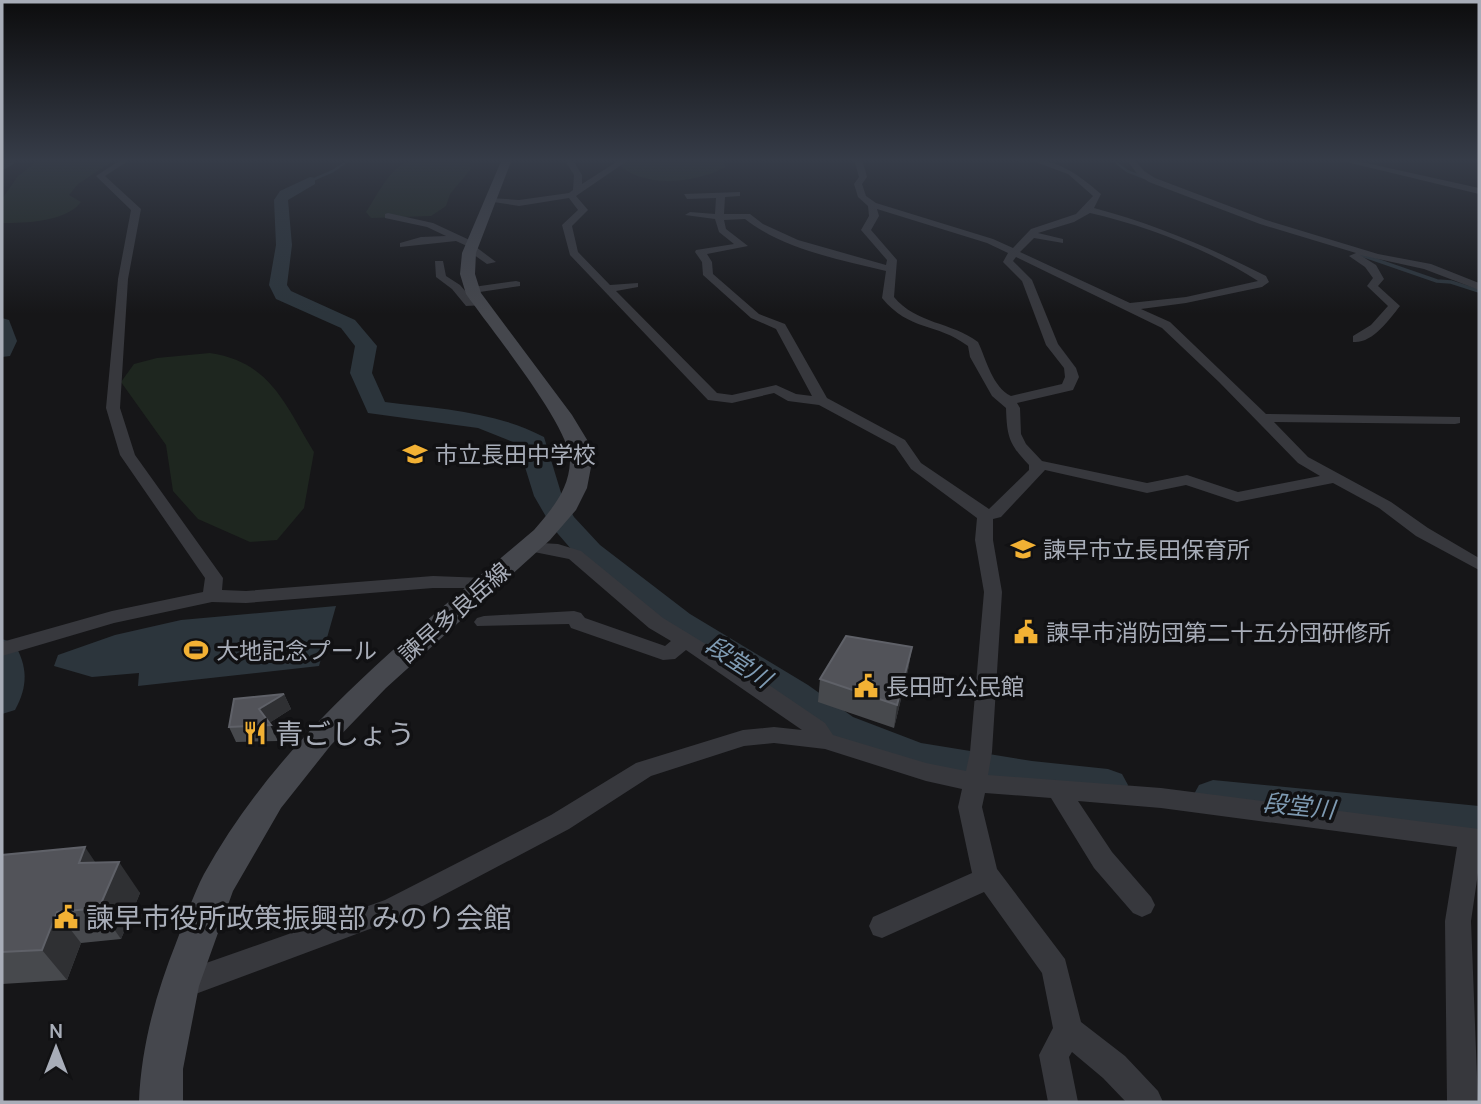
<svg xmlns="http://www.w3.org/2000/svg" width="1481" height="1104" font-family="Manrope,'Noto Sans JP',sans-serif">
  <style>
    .green { fill: #1e261f }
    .water { fill: #2c353c }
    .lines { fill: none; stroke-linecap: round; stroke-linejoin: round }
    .stream-far1 { stroke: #2c353c; stroke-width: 2.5 }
    .stream { stroke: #2c353c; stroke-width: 3.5 }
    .river { fill: #2c353c; fill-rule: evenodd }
    .minor { fill: #37383d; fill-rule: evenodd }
    .secondary { fill: #45474d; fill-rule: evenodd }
    .wall { fill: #47494d }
    .shaded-wall { fill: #2f3033 }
    .building { fill: #525359; stroke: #5f6168; stroke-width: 2 }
    .labels { text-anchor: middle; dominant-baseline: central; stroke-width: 7; stroke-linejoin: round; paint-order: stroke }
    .poi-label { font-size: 23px; fill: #a8adb8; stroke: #111113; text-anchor: start }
    .street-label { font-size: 23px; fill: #a8adb8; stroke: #111113 }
    .water-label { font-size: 24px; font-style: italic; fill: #7f9bb3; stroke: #111113 }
    .near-poi-label { font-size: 28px; fill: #a8adb8; stroke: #111113; text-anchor: start }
  </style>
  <rect width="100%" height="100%" fill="#161618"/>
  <g class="green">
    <path d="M40,159H110L111,162L78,184L69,195L81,202C66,222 25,223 2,223V199L18,176Z"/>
    <path d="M416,159H468L471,169L450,194L446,206L431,216L371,218L366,212C379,193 391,163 416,159Z"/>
    <path d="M623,159H724L725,167C698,183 642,189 619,164Z"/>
    <path d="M210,353C271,362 285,405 314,452L304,508L277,540L250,542L198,519L173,491L166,445L121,382L134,364L157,358Z"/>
  </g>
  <path class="water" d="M336,606L319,666L138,686L139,673L92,677L54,666L58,655L115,635L181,620Z"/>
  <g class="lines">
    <g class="stream-far1">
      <path d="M1112,159L1127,171L1145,178"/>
      <path d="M310,181L333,171L350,159"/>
    </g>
    <path class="stream" d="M1359,254L1437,281L1451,282L1479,291"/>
    <g class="river">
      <path d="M5,159H21L2,171V161Z"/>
      <path d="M310,177L315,178V184L288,200L292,245L287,285L291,291L355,320L377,346L372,373L385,402C440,409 494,411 544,437L562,496L574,517L600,545L690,614L808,685L853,717L921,743L1032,761L1108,769L1122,774L1128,785L1122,796L1108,801L1032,793L918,772L827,737L782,703L666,630L578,557L552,527L534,496L525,467L523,446L478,428L368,413L350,373L355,346L341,328L276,299L269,285L276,245L274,200L280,191Z"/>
      <path d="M2,318L9,320L17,341L10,356L2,357Z"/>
      <path d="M2,639L14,643C28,667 28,686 15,710L2,714Z"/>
      <path d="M1213,780L1479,806V840L1213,812L1199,807L1193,796L1199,785Z"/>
    </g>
    <g class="minor">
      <path d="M122,159H131L105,176L141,209L128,279L120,408L135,455L223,578L222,590L246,591L433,576L485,578L491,580L494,584L491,588H433L246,603L212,602L114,623L2,656V642L112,611L203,592L205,578L120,455L106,408L118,279L131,210L96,176Z"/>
      <path d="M564,159H572L582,175V184L621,159H630L576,196L588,210L572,226L578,252L610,285L638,283V287L616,291L717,393L732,395L776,385L796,394L812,396L776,329L751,318L703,275L702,262L695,252L696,250L734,244L719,232L715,219L685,215L690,212L715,214L716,198L687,199L684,194L740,192V196L725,197L724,214H750L763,224L798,240L886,265L887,260L861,230L869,216L868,206L858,197L854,184L859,177L854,159H862L867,177L862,184L866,196L876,203L993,239L1013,248L1031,229L1076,214L1093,196L1068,174L1027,159C1058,159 1079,175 1101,194L1094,208C1154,224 1211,248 1266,276L1269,282L1262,287L1186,303L1141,309L1170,322L1266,414L1460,417V423L1455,424L1274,422L1308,457L1391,502L1428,528L1479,558V570L1416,536L1379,508L1333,483L1237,502L1186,485L1147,493L1045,470L1001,517L993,519V540L1002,592L992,752L988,775L1161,788L1479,829V866L1471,921L1478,1102H1447L1445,921L1457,847L1161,808L1078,801L1112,852L1151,897L1155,905L1151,913L1142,917L1133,913L1094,868L1051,798L985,793L982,807L997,869L1065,959L1081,1022L1125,1056L1158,1091L1163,1102H1126L1103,1078L1072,1052L1069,1057L1078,1102H1048L1039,1055L1053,1028L1042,973L984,892L882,938L873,935L869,926L873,917L972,873L958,807L962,789L926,781L825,749L774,743L744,746L651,776L569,829L402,917L182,999L172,995L168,985L172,975L385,900L551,815L636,763L743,730L774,727L802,730L686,650L675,659L663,660L571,628L569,624L477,626L474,622L477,618L484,616L574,611L581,613L585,618L665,646L671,641L649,628L569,559L524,550L521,546L524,542L558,544L581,551L663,618L732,660L825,723L833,735L926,763L966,771L970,752L984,592L975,540L977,518L911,469L895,446L819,405L788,401L774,393L732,403L708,400L570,255L562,225L578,210L569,198L519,206L487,201L491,198L519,200L569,193L573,190L574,175ZM877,209L987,243L1008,253L1003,262L1022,281L1046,345L1064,368L1065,377L1062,384L1011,396C993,388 986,359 978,342C952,322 916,324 894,297L897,260L871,230L879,216ZM1090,213C1144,225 1212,251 1258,281L1186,297L1130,303L1020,252L1034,238L1063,243V239L1038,233L1074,222ZM745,219C785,250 838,259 886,271L882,298C910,332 936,322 968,346L970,357L992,396L1006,408C1007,437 1009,444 1029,465V470L989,509L921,463L905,440L827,398L785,324L759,314L713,274L712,262L707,254L748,246L726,229L724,220ZM1016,257L1162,328L1219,382L1298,463L1320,476L1238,492L1187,475L1147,483L1042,461L1026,444L1021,434L1020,408L1017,403L1073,390L1079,377L1076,368L1058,344L1032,280L1013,261Z"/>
      <path d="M1126,159H1134L1144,171L1155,178L1266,220L1378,254L1431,264L1479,283V290L1424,269L1360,255L1376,265L1384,279L1378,286L1400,306C1389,320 1372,344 1353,342V336L1371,325L1388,306L1367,286L1373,278L1365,267L1349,256L1356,253L1260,224L1149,182L1138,175Z"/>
      <path d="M1334,159H1348L1479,188V194Z"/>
      <path d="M388,213L433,223L476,243V247L496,262L487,264L467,250V246L456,241L400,247V243L421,237L446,236L427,227L385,218V214Z"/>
      <path d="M435,261H443L446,276L460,285L473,300L485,301V305L466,306L452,289L436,277Z"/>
      <path d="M516,281L520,282V286L473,293L467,290L473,287Z"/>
    </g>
    <path class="secondary" d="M502,159H512L476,253L475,274L481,293L572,415L589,443L592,462L587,488L576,510L550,540L386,688L331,745L281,808L233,891L199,986L183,1069V1102H139C141,1047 156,993 176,943C185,920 193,895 204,874C283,731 412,634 534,530C552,509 569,490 570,461C571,427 489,327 466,294L460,274L462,253Z"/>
  </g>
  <g class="wall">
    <path d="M912,647L908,670L894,728L818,702L820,679Z"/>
    <path d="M284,694L291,709L269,723L278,741L236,742L229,727Z"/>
    <path d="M2,855L95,863L140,893L121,939L81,943L67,980L2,984Z"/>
  </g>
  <g class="shaded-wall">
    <path d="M912,647L908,670L894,728L897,705Z"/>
    <path d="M284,694L291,709L266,725L259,709Z"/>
    <path d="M85,847L106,878L79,863Z"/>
    <path d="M119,862L140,893L121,939L99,908Z"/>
    <path d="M57,912L81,943L67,980L42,950Z"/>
  </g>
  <g class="building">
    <path d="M846,636L912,647L897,705L820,679Z"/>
    <path d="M284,694L259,709L271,725L229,727L234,699Z"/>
    <path d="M85,847L79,863L119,862L99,908L57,912L42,950L2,952V855Z"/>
  </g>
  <linearGradient id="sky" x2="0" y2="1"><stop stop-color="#0c0c0d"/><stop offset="0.51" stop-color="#363c48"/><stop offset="1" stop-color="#363c48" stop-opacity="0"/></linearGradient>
  <rect width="1481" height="314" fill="url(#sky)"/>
  <defs>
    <g id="school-bare" transform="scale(1.89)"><path d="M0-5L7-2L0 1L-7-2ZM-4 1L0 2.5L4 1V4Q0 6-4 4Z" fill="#f2b134" stroke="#111113" stroke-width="2.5" paint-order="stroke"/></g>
    <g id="civic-bare" transform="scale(1.89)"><path d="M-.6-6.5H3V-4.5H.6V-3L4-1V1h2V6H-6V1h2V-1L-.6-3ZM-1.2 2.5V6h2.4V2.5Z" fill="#f2b134" stroke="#111113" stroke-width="2.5" paint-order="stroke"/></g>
    <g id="stadium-bare" transform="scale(1.89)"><path d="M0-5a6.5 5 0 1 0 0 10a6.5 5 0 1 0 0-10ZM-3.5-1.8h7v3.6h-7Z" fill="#f2b134" stroke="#111113" stroke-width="2.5" paint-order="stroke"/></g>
    <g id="restaurant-bare" transform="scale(1.89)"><path d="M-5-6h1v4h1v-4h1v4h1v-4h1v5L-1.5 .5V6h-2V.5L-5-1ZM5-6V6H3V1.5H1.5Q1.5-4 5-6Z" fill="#f2b134" stroke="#111113" stroke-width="2.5" paint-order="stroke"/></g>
  </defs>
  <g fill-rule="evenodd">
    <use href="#school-bare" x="415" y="454"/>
    <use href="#school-bare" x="1023" y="549"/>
    <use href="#civic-bare" x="1026" y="632"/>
    <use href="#stadium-bare" x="196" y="650"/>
    <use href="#civic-bare" x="866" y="686"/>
    <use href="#restaurant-bare" x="255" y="733"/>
    <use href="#civic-bare" x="66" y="917"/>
  </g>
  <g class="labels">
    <g class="poi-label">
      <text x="435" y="454">市立長田中学校</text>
      <text x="1043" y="549">諫早市立長田保育所</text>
      <text x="1046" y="632">諫早市消防団第二十五分団研修所</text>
      <text x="216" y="650">大地記念プール</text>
      <text x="886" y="686">長田町公民館</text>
    </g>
    <g class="street-label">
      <text transform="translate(454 612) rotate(-41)">諫早多良岳線</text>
    </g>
    <g class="water-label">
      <text transform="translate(739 661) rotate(33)">段堂川</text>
      <text transform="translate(1299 805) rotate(6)">段堂川</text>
    </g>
    <g class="near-poi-label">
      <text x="275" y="733">青ごしょう</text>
      <text x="86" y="917">諫早市役所政策振興部 みのり会館</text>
    </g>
  </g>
  <rect width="1481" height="1104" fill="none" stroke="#a8adb8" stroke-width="7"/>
  <g transform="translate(56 1048)" stroke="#111113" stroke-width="5" paint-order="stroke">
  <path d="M0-5L12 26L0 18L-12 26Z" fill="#a8adb8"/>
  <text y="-10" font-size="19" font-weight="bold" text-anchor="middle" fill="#a8adb8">N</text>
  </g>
</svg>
